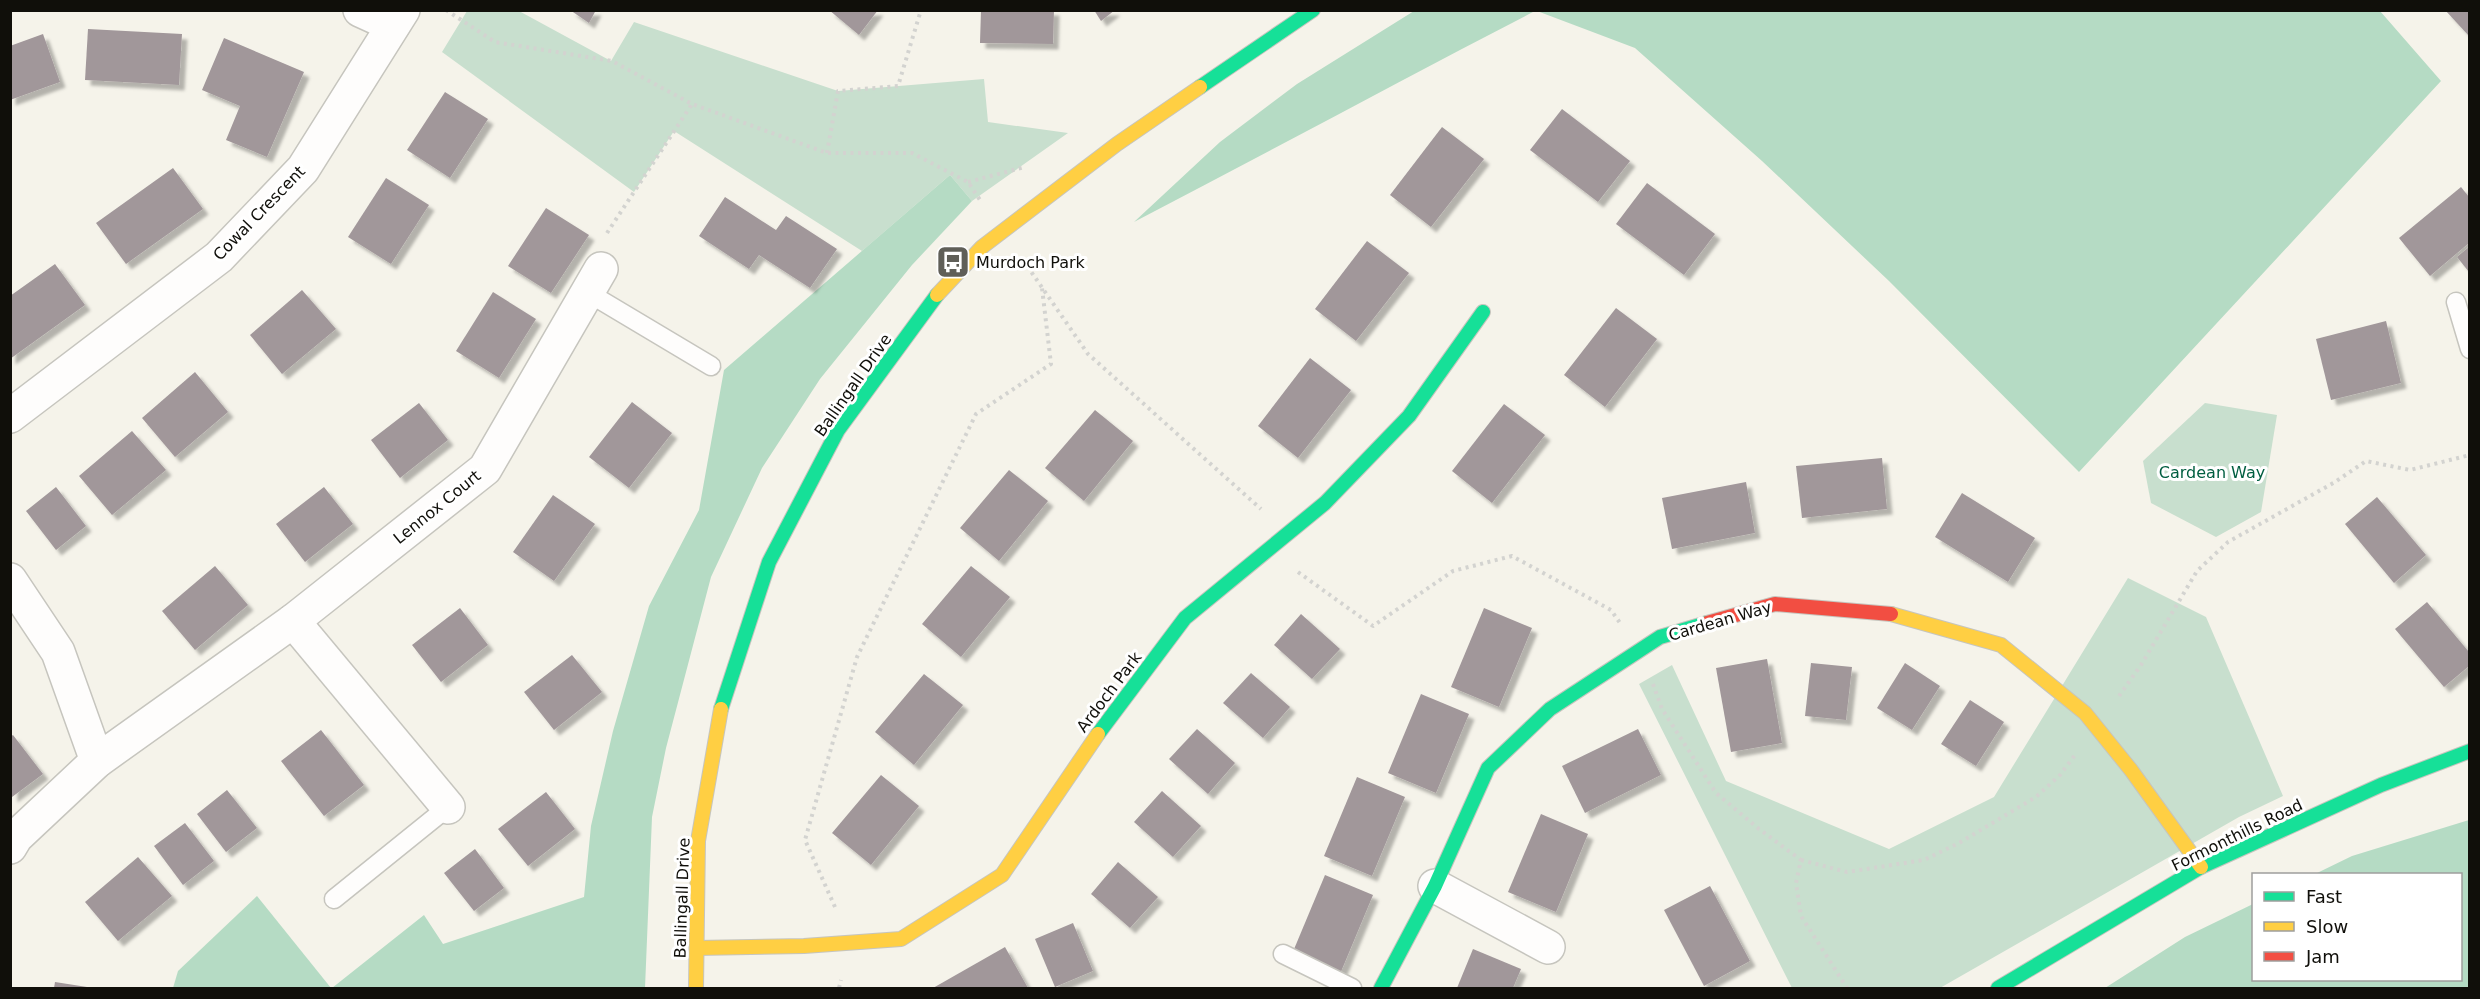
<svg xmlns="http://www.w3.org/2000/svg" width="2480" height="999" font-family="'DejaVu Sans',sans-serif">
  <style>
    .green { fill: #c8dfce }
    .forest { fill: #b5dbc4 }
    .building { fill: #a1979a; filter: url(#shadow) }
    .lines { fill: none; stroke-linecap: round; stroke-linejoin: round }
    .lane-casing { stroke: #c6c5be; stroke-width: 21 }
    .street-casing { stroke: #c6c5be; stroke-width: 36 }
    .fast-casing { stroke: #c6c5be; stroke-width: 16 }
    .slow-casing { stroke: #c6c5be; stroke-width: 16 }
    .jam-casing { stroke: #c6c5be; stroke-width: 16 }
    .path { stroke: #d3d3d0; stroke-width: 4; stroke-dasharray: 3 4.5; stroke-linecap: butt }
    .lane { stroke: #fefdfc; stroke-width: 18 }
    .street { stroke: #fefdfc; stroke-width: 33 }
    .fast { stroke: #16e098; stroke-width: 14 }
    .slow { stroke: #ffcf43; stroke-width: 14 }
    .jam { stroke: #f24e42; stroke-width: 14 }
    .labels { text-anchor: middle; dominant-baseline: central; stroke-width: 6; stroke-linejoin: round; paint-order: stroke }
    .street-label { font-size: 16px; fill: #100f0a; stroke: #fff }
    .poi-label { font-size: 16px; fill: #100f0a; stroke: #fff; text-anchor: start }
    .park-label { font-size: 16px; fill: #005e40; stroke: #fff }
  </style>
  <defs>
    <filter id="shadow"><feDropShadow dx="5.5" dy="5.5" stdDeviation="1.5" flood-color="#0004"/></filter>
  </defs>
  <rect width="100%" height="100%" fill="#f5f3ea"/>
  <g class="green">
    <path d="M467,11H519L611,61L634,22L838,91L984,79L988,122L1068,133L972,201L950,175L862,251L674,131L634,192L442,52Z"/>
    <path d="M2205,403L2277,415L2261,512L2216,537L2151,503L2143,461Z"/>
    <path d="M2128,578L2206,617L2283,796L2239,817L1940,988H1792L1639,684L1672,665L1726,781L1889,849L1994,797Z"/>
  </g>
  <g class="forest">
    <path d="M1414,11H1535C1401,80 1269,152 1134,222L1220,142L1297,84Z"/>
    <path d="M1537,11H2380L2441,81L2079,472L1889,281L1762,161L1635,48Z"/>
    <path d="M950,175L972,201L912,265L820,379L762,468L711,577L666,748L652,817L645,988H332L424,915L443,944L584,897L591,826L613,731L649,606L699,510L724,370Z"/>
    <path d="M2469,820V988H2105L2185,937L2253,904L2254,980H2460V874H2315L2352,856Z"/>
    <path d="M257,896L331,988H173L178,971Z"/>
  </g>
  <g class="building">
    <path d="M570,10H596L589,23Z"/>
    <path d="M829,10H878L859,35Z"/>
    <path d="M981,10H1054L1053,44L980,43Z"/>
    <path d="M1094,10H1115L1101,21Z"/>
    <path d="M2445,10H2469V36Z"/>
    <path d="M88,29L182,34L179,85L85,80Z"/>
    <path d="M43,34L60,82L10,100V46Z"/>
    <path d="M224,38L304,72L267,157L226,140L240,106L202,90Z"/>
    <path d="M445,92L488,119L450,178L407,150Z"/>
    <path d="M1562,109L1630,161L1598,202L1530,150Z"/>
    <path d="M1442,127L1484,159L1431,227L1390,195Z"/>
    <path d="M173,168L203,209L126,264L96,223Z"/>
    <path d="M386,178L429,205L391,264L348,237Z"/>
    <path d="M1647,183L1715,234L1684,275L1616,224Z"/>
    <path d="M2461,187L2469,197V243L2430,276L2399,238Z"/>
    <path d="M725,197L776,230L786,216L837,249L810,288L759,255L749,269L699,236Z"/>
    <path d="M546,208L589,235L551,293L508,266Z"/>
    <path d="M1367,241L1409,273L1356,341L1315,309Z"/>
    <path d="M2469,247V272L2457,257Z"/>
    <path d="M55,264L85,305L10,359V296Z"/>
    <path d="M302,290L336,329L282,374L250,335Z"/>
    <path d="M493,292L536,319L499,378L456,351Z"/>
    <path d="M1616,308L1657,339L1605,407L1564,375Z"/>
    <path d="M2386,321L2401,383L2331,400L2316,339Z"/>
    <path d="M1310,358L1351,390L1298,458L1258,426Z"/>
    <path d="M195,372L228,412L175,457L142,418Z"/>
    <path d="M632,402L672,433L629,488L589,457Z"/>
    <path d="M419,403L448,440L400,478L371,440Z"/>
    <path d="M1504,404L1545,435L1492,503L1452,471Z"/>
    <path d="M1095,410L1133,441L1084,501L1045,468Z"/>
    <path d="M132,431L166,470L112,515L79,476Z"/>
    <path d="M1882,458L1887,509L1802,518L1796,466Z"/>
    <path d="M1009,470L1048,501L999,561L960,528Z"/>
    <path d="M1746,482L1755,533L1672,549L1662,498Z"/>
    <path d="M56,487L86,526L56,550L26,511Z"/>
    <path d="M324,487L353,524L305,562L276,524Z"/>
    <path d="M1962,493L2035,538L2008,582L1935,537Z"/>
    <path d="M553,495L595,524L554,581L513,552Z"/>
    <path d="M2377,497L2426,555L2394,583L2345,524Z"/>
    <path d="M215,566L248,605L195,650L162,611Z"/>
    <path d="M971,566L1010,597L961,657L922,624Z"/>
    <path d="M2427,602L2469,652V666L2444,687L2395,629Z"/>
    <path d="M460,608L488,645L441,682L412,645Z"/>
    <path d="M1484,608L1532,628L1499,707L1451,687Z"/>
    <path d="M1301,614L1340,649L1312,679L1274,645Z"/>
    <path d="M572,655L602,692L554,730L524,692Z"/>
    <path d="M1767,659L1782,743L1731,752L1716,668Z"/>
    <path d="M1811,663L1852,667L1846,720L1805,716Z"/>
    <path d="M1905,663L1940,686L1912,730L1877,708Z"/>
    <path d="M1251,673L1290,707L1263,738L1223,703Z"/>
    <path d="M924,674L963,705L914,765L875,732Z"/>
    <path d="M1421,694L1469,714L1436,793L1388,773Z"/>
    <path d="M1970,700L2004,722L1976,766L1941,744Z"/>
    <path d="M1197,729L1235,763L1208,794L1169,759Z"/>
    <path d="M1638,729L1661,775L1585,813L1562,766Z"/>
    <path d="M321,730L364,785L324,816L281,761Z"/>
    <path d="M13,735L43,774L12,797L10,737Z"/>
    <path d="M881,775L919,806L871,865L832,833Z"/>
    <path d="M1357,777L1405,797L1372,876L1324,856Z"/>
    <path d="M227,790L257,828L226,852L197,814Z"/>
    <path d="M1162,791L1201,826L1173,857L1134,822Z"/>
    <path d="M546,792L575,829L528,866L498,829Z"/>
    <path d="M1541,814L1588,834L1556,912L1508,892Z"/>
    <path d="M185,823L214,861L183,885L154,846Z"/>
    <path d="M475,849L504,888L474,911L444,873Z"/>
    <path d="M138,857L172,896L118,941L85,902Z"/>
    <path d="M1118,862L1158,897L1130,928L1091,894Z"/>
    <path d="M1325,875L1373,895L1340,974L1292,954Z"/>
    <path d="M1710,886L1750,961L1704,986L1664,910Z"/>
    <path d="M1073,923L1093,971L1055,987L1035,939Z"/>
    <path d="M1005,947L1028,988H933Z"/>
    <path d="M1473,949L1521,969L1513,988H1457Z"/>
    <path d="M55,982L87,987V988H54Z"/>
  </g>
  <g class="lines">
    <g class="lane-casing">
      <g id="lane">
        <path d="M587,292L711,366"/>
        <path d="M2456,302L2470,349"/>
        <path d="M334,899L448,807"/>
        <path d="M1283,954L1352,988"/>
      </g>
    </g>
    <g class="street-casing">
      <g id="street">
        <path d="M360,10L393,25"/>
        <path d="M10,416L219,257L303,169L403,10"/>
        <path d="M10,580L58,652L97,761"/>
        <path d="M293,621L448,807"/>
        <path d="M10,847L16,837L97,761L293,621L485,469L601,269"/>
        <path d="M1435,886L1548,947"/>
      </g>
    </g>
    <g class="fast-casing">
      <g id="fast">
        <path d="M1200,87L1313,10"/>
        <path d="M721,709L769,562L838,430L937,295"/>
        <path d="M1098,734L1185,618L1325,503L1409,416L1483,312"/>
        <path d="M1381,988L1435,886L1488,768L1550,709L1660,637L1707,623"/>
        <path d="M1998,988L2201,867L2381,785L2470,751"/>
      </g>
    </g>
    <g class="slow-casing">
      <g id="slow">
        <path d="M937,295L982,247L1117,144L1200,87"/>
        <path d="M1891,614L2001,645L2085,713L2131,770L2201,867"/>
        <path d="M697,948L804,946L901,939L1002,875L1098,734"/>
        <path d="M696,988L698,841L721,709"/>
      </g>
    </g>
    <g class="jam-casing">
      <path id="jam" d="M1707,623L1775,604L1891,614"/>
    </g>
    <g class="path">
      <path d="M446,10L495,42L612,61L692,104L827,153H912L968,182L982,203"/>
      <path d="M827,153L838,91L898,86L921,10"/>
      <path d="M968,182L1025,167"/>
      <path d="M607,233L692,104"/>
      <path d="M1023,260L1088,354L1261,509"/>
      <path d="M1298,572L1373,626L1453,571L1512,556L1611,610L1620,623"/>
      <path d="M1653,684L1662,709L1716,793L1759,829L1801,860L1796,883L1801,916L1847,988"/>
      <path d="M2119,696L2141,665L2197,571L2228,542L2335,482L2366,461L2410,470L2470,455"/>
      <path d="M1801,860L1847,872L1924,860L1959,843L2036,797L2060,775L2075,755"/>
      <path d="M835,907L805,840L857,657L976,414L1051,364L1042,288"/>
      <path d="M839,988L841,980"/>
    </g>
    <use href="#lane" class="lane"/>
    <use href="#street" class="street"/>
    <use href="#fast" class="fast"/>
    <use href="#slow" class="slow"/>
    <use href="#jam" class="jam"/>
  </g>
  <defs>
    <g id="bus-square" transform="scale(1.725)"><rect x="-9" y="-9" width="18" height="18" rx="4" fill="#605f58" stroke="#fff"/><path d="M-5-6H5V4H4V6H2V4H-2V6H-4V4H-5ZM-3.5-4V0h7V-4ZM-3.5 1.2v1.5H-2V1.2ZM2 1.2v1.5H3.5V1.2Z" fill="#fff"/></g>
  </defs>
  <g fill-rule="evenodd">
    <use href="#bus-square" x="953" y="262"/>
  </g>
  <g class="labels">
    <g class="street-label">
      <text transform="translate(259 213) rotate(-46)">Cowal Crescent</text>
      <text transform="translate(853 385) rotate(-55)">Ballingall Drive</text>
      <text transform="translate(437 507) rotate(-39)">Lennox Court</text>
      <text transform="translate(1720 621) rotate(-16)">Cardean Way</text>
      <text transform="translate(1109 692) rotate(-53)">Ardoch Park</text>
      <text transform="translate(2237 835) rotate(-26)">Formonthills Road</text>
      <text transform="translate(682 898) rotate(-88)">Ballingall Drive</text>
    </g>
    <g class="poi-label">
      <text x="976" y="262">Murdoch Park</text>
    </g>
    <g class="park-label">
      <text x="2212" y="472">Cardean Way</text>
    </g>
  </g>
  <rect width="2480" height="999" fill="none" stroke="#100f0a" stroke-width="24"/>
  <rect x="2252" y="873" width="210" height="108" fill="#ffffff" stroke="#9f9f9d" stroke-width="1.5"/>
  <rect x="2264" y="892" width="30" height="9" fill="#16e098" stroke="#9f9f9d" stroke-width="1.5"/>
  <text x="2306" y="903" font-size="18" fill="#100f0a">Fast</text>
  <rect x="2264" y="922" width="30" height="9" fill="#ffcf43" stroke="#9f9f9d" stroke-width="1.5"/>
  <text x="2306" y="933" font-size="18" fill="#100f0a">Slow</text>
  <rect x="2264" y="952" width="30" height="9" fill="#f24e42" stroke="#9f9f9d" stroke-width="1.5"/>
  <text x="2306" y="963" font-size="18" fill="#100f0a">Jam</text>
</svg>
